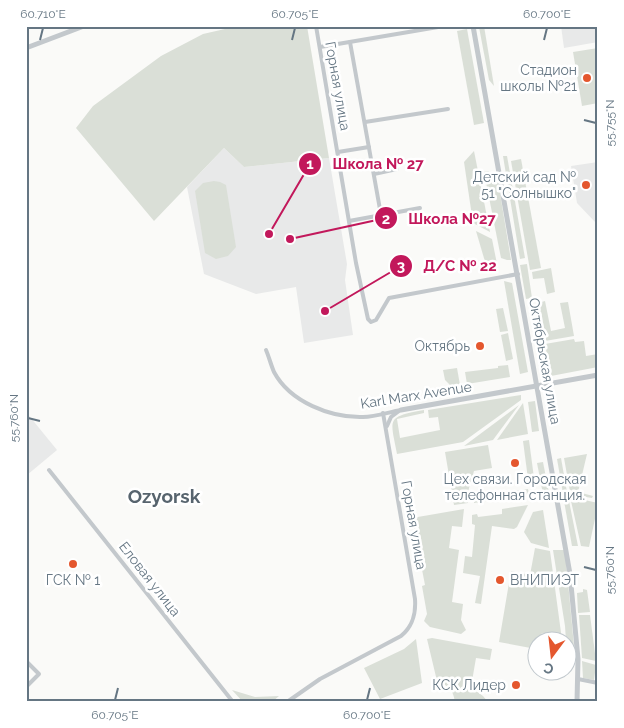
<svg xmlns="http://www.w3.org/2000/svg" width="624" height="728" font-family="Raleway,sans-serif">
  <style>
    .built { fill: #e8e9e9 }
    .green { fill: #dadfd7 }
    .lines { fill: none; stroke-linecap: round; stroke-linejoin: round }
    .minor { stroke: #c3c8cc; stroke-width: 4 }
    .tertiary { stroke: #c3c8cc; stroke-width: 5 }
    .ticks { fill: none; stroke: #657683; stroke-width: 2 }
    .poi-dot { fill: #e4572e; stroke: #fff; stroke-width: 2 }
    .labels { text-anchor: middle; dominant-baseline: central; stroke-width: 5; stroke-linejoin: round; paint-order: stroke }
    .poi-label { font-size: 14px; fill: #657683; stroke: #fff; text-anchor: end }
    .street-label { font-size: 14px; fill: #657683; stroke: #fff }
    .district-label { font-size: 19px; font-weight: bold; fill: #57646e; stroke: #fff }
    .leader { fill: none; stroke: #c2185b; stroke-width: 2 }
    .callout-dot { fill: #c2185b; stroke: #fff; stroke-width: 2 }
    .mark-label { font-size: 15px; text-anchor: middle; font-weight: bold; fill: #fff }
    .callout-label { font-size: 15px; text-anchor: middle; font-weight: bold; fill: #c2185b; stroke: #fff; stroke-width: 5; stroke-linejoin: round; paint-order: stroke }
    .neatline { fill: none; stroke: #657683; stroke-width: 2 }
    .ticks-label { font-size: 12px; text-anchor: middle; fill: #657683 }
  </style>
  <rect width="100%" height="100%" fill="#fafaf8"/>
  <g class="built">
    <path d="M561,26H598V42L564,48Z"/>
    <path d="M224,148L244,167L329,158L347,264L345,280L353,335L304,343L296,287L256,294L204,274L187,187Z"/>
    <path d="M598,162V223H596L577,203L571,166Z"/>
    <path d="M26,412L57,450L27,475L26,474Z"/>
  </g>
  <g class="green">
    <path d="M238,26H307L329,158L244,167L224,148L154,221L76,128L93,106L161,56L203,34Z"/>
    <path d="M484,26L494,86L489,80L479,27Z"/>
    <path d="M467,29L484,123L474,125L457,31Z"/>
    <path d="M598,48V103L582,106L573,52Z"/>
    <path d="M474,151L490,232L473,223L464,162Z"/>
    <path d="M503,156H507L525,258L520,259Z"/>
    <path d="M521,159L541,268L530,270L511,161Z"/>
    <path d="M488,171L498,181L511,260H507L501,258L484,172Z"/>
    <path d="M214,181L220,182L226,185L236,247L228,256L216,259L205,253L195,191L203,183Z"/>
    <path d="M476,231L492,239L498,269L492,270L486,265Z"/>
    <path d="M527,264L532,298L526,299L520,265Z"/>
    <path d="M551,268L555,292L547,294L544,278L533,279L532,272Z"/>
    <path d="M504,281L512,283L528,372L520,374Z"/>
    <path d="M545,301L551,331L565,328L560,303L568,302L574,336L545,341L538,303Z"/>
    <path d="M503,308L508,331L500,332L496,309Z"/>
    <path d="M508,333L513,359L506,361L501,335Z"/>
    <path d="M574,339L575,342L584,341L586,356L598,354V367L551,376L545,344Z"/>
    <path d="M508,365L510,377L467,384L465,372L498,368V366Z"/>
    <path d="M457,368L460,385L451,386L445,380L443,370Z"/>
    <path d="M521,395V400L463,442L397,454C390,418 386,417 424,410V413L397,419L400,438L440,430L438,417L429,418L428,410Z"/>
    <path d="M535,401L539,431L532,432L528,402Z"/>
    <path d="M523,403L528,434L497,440Z"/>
    <path d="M519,405L493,440L464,446Z"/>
    <path d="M529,440L534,478L528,479L523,441Z"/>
    <path d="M488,445L492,468L474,471L467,495L468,503L454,505L445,452Z"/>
    <path d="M587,454L578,492L593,496L592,498L580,496L571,497L564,458Z"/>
    <path d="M561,458L568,498L564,499L557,459Z"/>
    <path d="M543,462L549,493L543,494L537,463Z"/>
    <path d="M528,489L529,494L474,503V498Z"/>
    <path d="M580,499L598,503V514H596L589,547L581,546L571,501Z"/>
    <path d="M564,501H569L578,546H572Z"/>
    <path d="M528,505L517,527L514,529L492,526L481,604L475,603L480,576L463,573L465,556L472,557L475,525L472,524V515L477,514L478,517L502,514V509Z"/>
    <path d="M464,509L462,527L452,526L449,548L459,550L452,602L463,604L461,620L466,630L461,634L430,627L424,621L427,614L422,586L425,585L412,518Z"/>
    <path d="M543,510L549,548L531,543L524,532L533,512Z"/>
    <path d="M535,548L550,551L562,640H536V649L499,642L511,571L530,575Z"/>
    <path d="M553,550H565L575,657L567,655L565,626Z"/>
    <path d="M583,589L587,590L590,612L578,613L577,593L583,592Z"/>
    <path d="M579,615H590L596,661L582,658Z"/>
    <path d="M432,638L492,649L490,660L476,658L471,687L483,696L488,702H455C453,689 449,686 437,681L427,639Z"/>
    <path d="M416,639L422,683L380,699L364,668L404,649Z"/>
    <path d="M582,661L596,665L594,680L583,678Z"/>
    <path d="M232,690L255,697L279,696L272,702H243Z"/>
  </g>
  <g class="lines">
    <g class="minor">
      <path d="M316,26L356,263L368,319L371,322L376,320L389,298L518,274"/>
      <path d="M350,42L381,215"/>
      <path d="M320,47L444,26"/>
      <path d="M365,122L448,109"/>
      <path d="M338,152L369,147"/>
      <path d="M374,174L397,169"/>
      <path d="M349,221L420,208"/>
      <path d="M266,350C269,357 271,365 274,372C290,402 331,418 363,417C376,417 389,412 401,410"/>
      <path d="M387,426L391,417L399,411"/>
      <path d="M49,470L233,702"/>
      <path d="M26,661L39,674L26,687"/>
      <path d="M578,679L598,683"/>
      <path d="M287,702L320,679L401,636C413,626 416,614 415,599L383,413"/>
    </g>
    <g class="tertiary">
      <path d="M473,26L570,574L578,659L577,702"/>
      <path d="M26,48L84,26"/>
      <path d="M401,410L598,375"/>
    </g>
  </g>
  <path class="ticks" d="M40,40L43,28M292,40L295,28M544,40L547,28M584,120L596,123M28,418L40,421M584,567L596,570M115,700L118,688M367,700L370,688"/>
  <g class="poi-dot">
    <circle cx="587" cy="78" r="5"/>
    <circle cx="586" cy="185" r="5"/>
    <circle cx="480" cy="346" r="5"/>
    <circle cx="515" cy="463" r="5"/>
    <circle cx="73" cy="564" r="5"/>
    <circle cx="500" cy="580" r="5"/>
    <circle cx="516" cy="685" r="5"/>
  </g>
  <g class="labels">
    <g class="poi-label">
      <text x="577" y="70">Стадион<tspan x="577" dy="16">школы №21</tspan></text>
      <text x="576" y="177">Детский сад №<tspan x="576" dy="16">51 "Солнышко"</tspan></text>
      <text x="470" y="346">Октябрь</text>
      <text x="515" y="479" text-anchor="middle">Цех связи. Городская<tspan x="515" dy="16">телефонная станция.</tspan></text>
      <text x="73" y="580" text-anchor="middle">ГСК № 1</text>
      <text x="510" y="580" text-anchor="start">ВНИПИЭТ</text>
      <text x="506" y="685">КСК Лидер</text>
    </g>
    <g class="street-label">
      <text transform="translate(338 86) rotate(80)">Горная улица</text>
      <text transform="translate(545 361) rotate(80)">Октябрьская улица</text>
      <text transform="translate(416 395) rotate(-9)">Karl Marx Avenue</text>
      <text transform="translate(414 525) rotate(80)">Горная улица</text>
      <text transform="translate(150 579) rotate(52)">Еловая улица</text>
    </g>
    <g class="district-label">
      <text x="164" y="496">Ozyorsk</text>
    </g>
  </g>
  <path class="leader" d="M269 234L310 164M290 239L386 218M325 311L401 266"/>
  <g class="callout-dot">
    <circle cx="269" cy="234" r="5"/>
    <circle cx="290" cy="239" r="5"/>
    <circle cx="325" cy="311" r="5"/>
    <circle cx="310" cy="164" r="12"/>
    <circle cx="386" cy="218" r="12"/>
    <circle cx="401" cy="266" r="12"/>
  </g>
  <g class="mark-label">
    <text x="310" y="169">1</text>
    <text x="386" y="224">2</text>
    <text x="401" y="271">3</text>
  </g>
  <g class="callout-label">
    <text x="378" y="169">Школа № 27</text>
    <text x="452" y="224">Школа №27</text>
    <text x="460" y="271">Д/С № 22</text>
  </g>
  <rect width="624" height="728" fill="none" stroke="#ffffff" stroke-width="55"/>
  <g transform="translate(552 656) rotate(195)"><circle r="24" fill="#ffffff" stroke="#c1c8cd"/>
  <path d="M0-4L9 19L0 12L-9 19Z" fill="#e4572e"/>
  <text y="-8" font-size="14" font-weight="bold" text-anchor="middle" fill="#657683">С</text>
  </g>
  <rect x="28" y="28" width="568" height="672" class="neatline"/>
  <g class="ticks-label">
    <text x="43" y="18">60.710°E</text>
    <text x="295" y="18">60.705°E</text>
    <text x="547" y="18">60.700°E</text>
    <text transform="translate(610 123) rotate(-90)" y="4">55.755°N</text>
    <text transform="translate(14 418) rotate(-90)" y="4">55.760°N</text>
    <text transform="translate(610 570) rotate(-90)" y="4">55.760°N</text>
    <text x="115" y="719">60.705°E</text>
    <text x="367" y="719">60.700°E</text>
  </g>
</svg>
